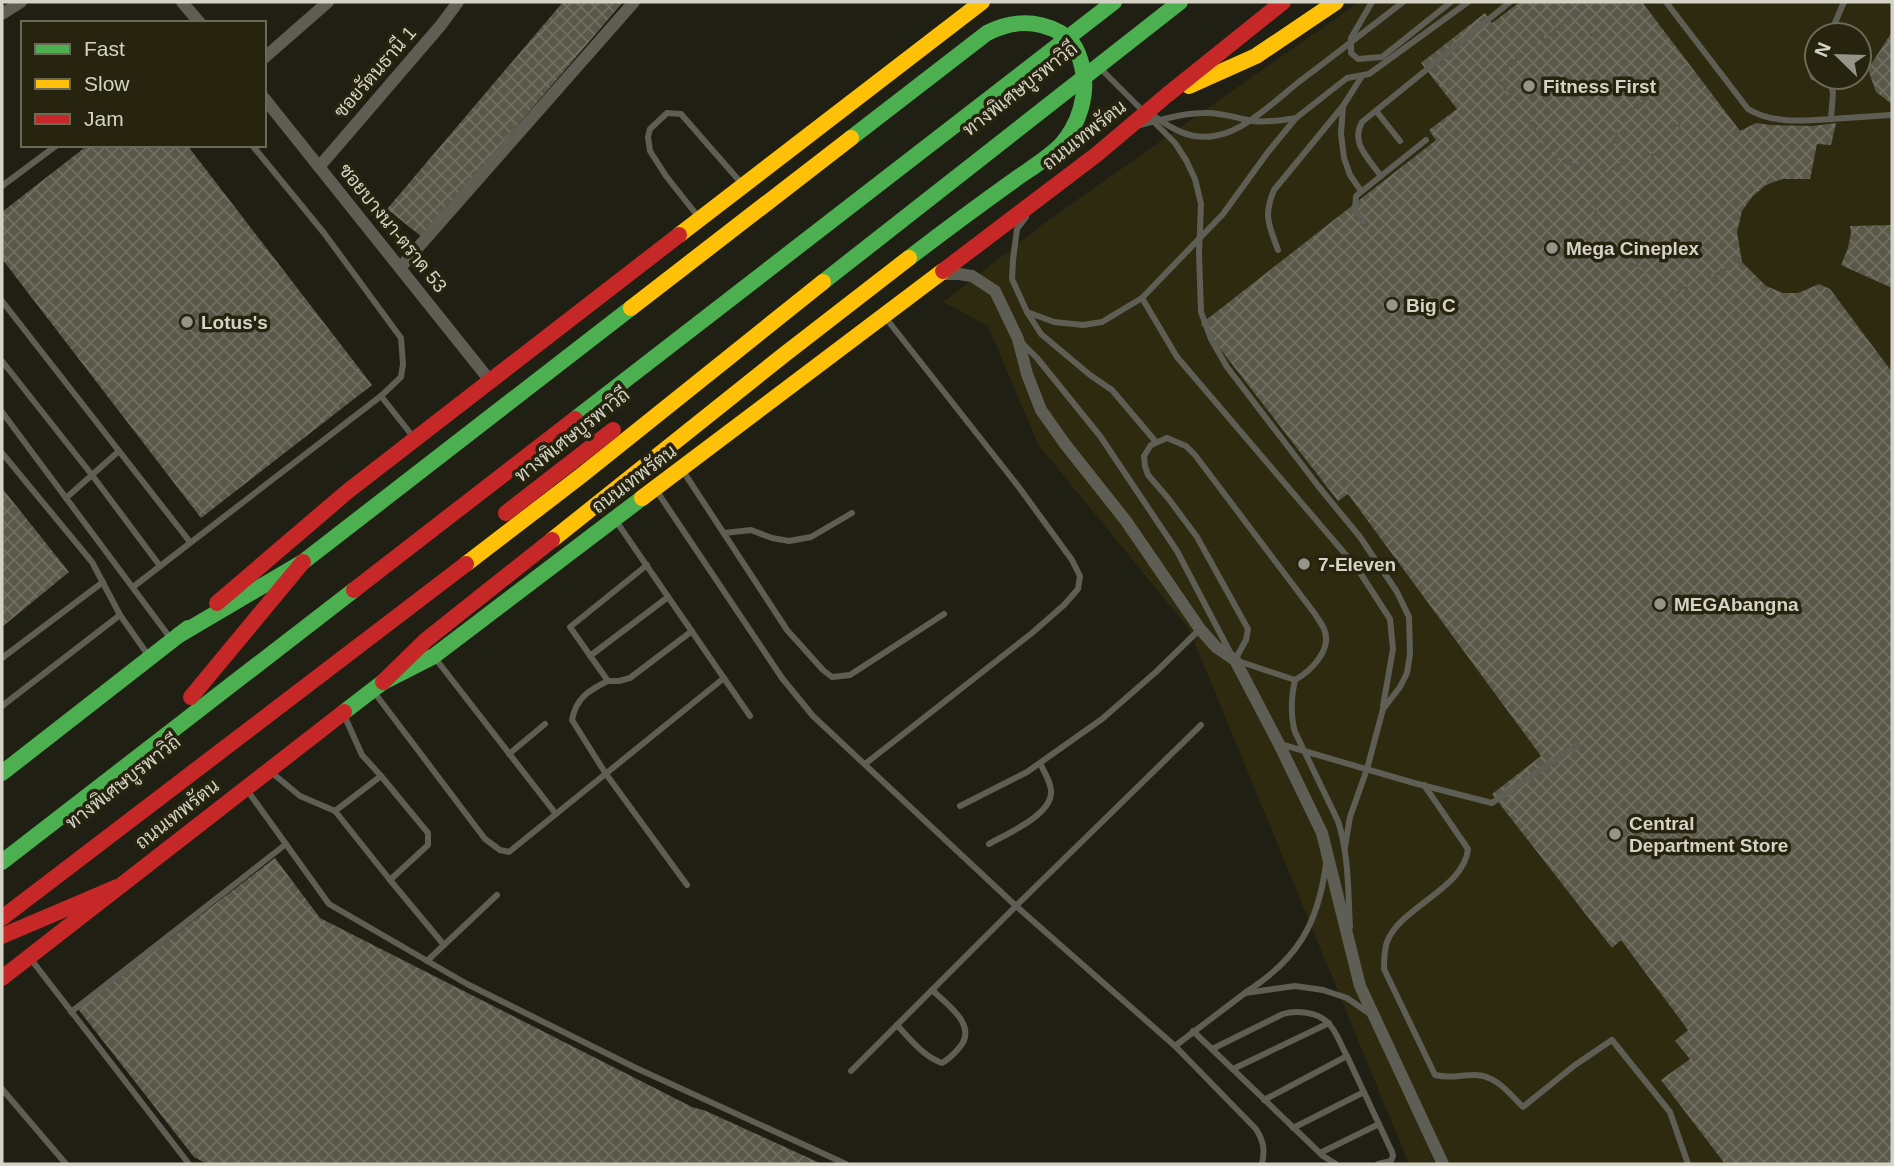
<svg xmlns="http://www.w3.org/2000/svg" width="1894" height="1166" font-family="Arial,Sarabun,sans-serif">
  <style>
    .built { fill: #2e2a0f; fill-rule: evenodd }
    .building { fill: url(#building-cross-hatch) }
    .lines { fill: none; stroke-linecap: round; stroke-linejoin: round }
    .path { stroke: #58574f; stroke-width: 2.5; stroke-dasharray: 3.5 5; stroke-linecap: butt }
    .lane { stroke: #5e5e55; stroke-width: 6 }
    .street { stroke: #5e5e55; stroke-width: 12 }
    .fast { stroke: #4caf50; stroke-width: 16 }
    .slow { stroke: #ffc107; stroke-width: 16 }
    .jam { stroke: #c62828; stroke-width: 16 }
    .poi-dot { fill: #959488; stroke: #26230e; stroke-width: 2.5 }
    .labels { text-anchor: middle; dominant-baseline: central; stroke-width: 7; stroke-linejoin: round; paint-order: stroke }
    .street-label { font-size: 19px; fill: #d4d3c6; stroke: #26230e }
    .poi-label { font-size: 19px; font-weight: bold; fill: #d4d3c6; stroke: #26230e; text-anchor: start }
  </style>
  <defs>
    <pattern id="building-cross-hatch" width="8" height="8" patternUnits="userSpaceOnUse" patternTransform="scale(1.75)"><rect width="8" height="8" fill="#595849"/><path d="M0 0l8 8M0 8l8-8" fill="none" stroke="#706f62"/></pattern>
  </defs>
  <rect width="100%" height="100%" fill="#201f14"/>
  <path class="built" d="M1359,2H1892V1164H1409L1189,629L1038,444L988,326L943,302L1050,219ZM1817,35H1859V77H1817Z"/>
  <g class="building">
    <path d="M563,2H623L422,237L387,209Z"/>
    <path d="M1520,2H1642L1740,131L1756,123L1770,125L1813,126L1836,123L1831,145L1817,144L1810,179H1782L1766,185L1752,197L1742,211L1737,232L1742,262L1766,286L1783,293H1798L1819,284L1830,289L1892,372V1164H1725L1661,1080L1690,1059L1675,1041L1688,1030L1621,940L1612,948L1492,794L1541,756L1348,494L1338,501L1201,324L1436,140L1429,130L1457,109L1421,63L1485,13L1492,23Z"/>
    <path d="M1892,32V104L1876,92L1868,69Z"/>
    <path d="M88,145H187L372,385L201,518L2,259V212Z"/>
    <path d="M1892,225V288L1841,265L1847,251L1851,234L1850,226Z"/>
    <path d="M2,488L69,572L2,627Z"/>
    <path d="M275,858L320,918L692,1107L706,1111L822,1164H207L194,1157L78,1009Z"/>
  </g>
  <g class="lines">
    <g class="path">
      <path d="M1591,2L1495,76L1552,153C1573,175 1601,166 1614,141C1617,134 1618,127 1622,121C1633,104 1656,92 1672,108C1677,112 1680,121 1679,127C1675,156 1644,156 1624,163C1606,170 1587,188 1593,208L1663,299L1742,262"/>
      <path d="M1578,11L1595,42"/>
    </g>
    <g class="lane">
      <path d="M1372,2L1351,38V53L1358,59L1382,57L1451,2"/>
      <path d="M1666,2L1748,109C1772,124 1804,121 1831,119L1833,93L1830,82L1813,77C1810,69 1808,60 1817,56"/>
      <path d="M1831,35V32L1844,2"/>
      <path d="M1103,71L1175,143L1186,160L1195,179L1201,204L1199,254L1201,312L1211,339L1227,367L1319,487L1360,537L1397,592L1409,617L1410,654L1407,673L1400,687L1383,709L1367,769L1350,817L1345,847"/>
      <path d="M1377,112L1400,141"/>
      <path d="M1154,116C1172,129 1190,140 1214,136C1244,132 1276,100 1300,81C1335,55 1369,28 1403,2"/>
      <path d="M1831,119L1891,115"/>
      <path d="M1140,125C1161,120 1182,113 1204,113C1221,112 1236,118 1253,121C1267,123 1282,120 1296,118"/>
      <path d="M1381,176L1426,140"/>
      <path d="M2,186L57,145"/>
      <path d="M1361,191L1350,175L1344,158L1341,134L1343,106L1362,76"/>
      <path d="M1026,217L1017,229L1013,260L1012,279L1027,312L1041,334L1090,375L1112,390L1156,442"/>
      <path d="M700,219L666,176L650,151L648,137L650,129L667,113L681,114L743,185"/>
      <path d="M1363,221L1355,210L1356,196L1381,176C1369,159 1350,143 1362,122L1510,2"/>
      <path d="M1278,250C1269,225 1263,216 1274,190L1343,106"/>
      <path d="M1142,298L1177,357L1357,568L1390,619L1393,649L1383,706"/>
      <path d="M2,301L190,542"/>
      <path d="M1027,312L1054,322L1083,325L1102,322L1142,298L1223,214L1268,152L1296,118L1347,78L1369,74L1468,2"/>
      <path d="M1021,342L1037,358L1100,436L1177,551L1231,654"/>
      <path d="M2,361L92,475L160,566"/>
      <path d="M381,396L414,438"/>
      <path d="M2,412L171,639"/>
      <path d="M2,453L92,562L120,615L148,655"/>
      <path d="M683,471L787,630L823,670L832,677L850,675L944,614"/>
      <path d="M656,490L782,678L813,716L1016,906L1175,1046L1256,1129C1264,1142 1265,1150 1262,1164"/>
      <path d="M66,498L119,451"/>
      <path d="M616,521L750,716"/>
      <path d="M724,533L751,530L772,538L789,541L811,537L852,513"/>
      <path d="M647,565L570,627L608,681C589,690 576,698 572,720L606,774L687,885"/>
      <path d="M133,587L381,396L401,377L403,364L401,338L324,233L252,145"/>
      <path d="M590,656L668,597"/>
      <path d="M2,658L103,582"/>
      <path d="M435,658L556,814"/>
      <path d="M1235,660L1246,640L1248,629L1197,537L1168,498L1148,475L1145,466L1144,456L1151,445L1167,438L1186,446L1195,455L1315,614C1318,619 1322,624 1324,629C1333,649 1311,671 1295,680L1238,661"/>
      <path d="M1295,680C1291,698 1290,714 1295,732L1338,821C1349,855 1348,892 1350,927"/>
      <path d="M608,681H619L630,678L692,631"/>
      <path d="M374,692L485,839L500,850L509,852L724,678"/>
      <path d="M2,706L120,615"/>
      <path d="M1280,744L1414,783L1492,803L1577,745"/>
      <path d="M509,754L545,724"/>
      <path d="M865,764L1032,633L1064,605L1078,589L1080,576L1072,560L1018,486L885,317"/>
      <path d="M271,772L300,796L335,811L381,776L362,755L344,715"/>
      <path d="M1424,785L1468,849C1464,889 1400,907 1387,942C1384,951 1384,960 1384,969L1435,1075C1449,1079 1459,1075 1473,1075C1495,1074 1509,1093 1523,1107L1575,1065L1612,1040L1670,1112L1688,1164"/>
      <path d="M247,790L329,904L467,984L636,1068L846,1164"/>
      <path d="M960,806L1027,772L1102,719L1157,671L1200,629"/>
      <path d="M335,811L390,880L428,845V833L381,776"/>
      <path d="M989,844C1006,834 1050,816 1051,793C1052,784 1044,772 1040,763"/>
      <path d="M390,880L444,945"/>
      <path d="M30,958L189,1164"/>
      <path d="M427,961L497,895"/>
      <path d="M1246,992C1298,959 1318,924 1326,864"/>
      <path d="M71,1012L286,844"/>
      <path d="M897,1025C910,1039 924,1057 942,1063C949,1059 954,1054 959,1048C979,1026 947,1004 932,990"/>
      <path d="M1193,1031L1323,1156L1336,1164"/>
      <path d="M1175,1046L1245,993L1295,986L1323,990L1347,998L1370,1014"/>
      <path d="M1212,1049L1283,1014C1296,1010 1317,1012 1327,1022C1336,1029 1341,1046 1347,1056"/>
      <path d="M1233,1069L1329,1023"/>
      <path d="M851,1071L1016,906L1201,725"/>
      <path d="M2,1089L66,1164"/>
      <path d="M1264,1100L1347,1056L1392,1152L1393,1156L1391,1161L1378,1164"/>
      <path d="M1293,1128L1364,1092"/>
      <path d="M1320,1153L1379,1124"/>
    </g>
    <g class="street">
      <path d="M182,2L200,23"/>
      <path d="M2,14L21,2"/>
      <path d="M264,58L328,2"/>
      <path d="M264,98L491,382"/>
      <path d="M319,167L441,25L458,2"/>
      <path d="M400,268L634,2"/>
      <path d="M941,274H959L972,276L995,291L1018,339L1027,374L1041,410L1065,444L1126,521L1200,629L1216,647L1235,660L1279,744L1322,833L1360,986L1443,1164"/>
    </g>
    <g class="fast">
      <path d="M851,138L987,33C1011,21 1034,19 1059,32C1073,40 1078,50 1082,66C1089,94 1079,125 1060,146C1047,159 1028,170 1013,181C978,206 943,232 909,258"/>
      <path d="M823,282L1180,2"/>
      <path d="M575,419L1114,2"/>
      <path d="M179,635L303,562L631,308"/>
      <path d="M344,712L383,682L434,656L642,498"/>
      <path d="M2,773L188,628"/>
      <path d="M2,862L354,590"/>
    </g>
    <g class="slow">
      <path d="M1189,86L1256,56L1336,2"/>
      <path d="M679,235L982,2"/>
      <path d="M631,308L851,138"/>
      <path d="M642,498L943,271"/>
      <path d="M552,540L785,354L909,258"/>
      <path d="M466,564L582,475L823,282"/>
    </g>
    <g class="jam">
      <path d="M943,271L1096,155L1167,95L1283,2"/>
      <path d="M506,513L613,430"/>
      <path d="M354,590L575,419"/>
      <path d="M217,603L348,491L679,235"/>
      <path d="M383,682L426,640L552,540"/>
      <path d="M191,697L303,562"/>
      <path d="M2,918L466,564"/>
      <path d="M2,936L117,887"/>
      <path d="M2,978L344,712"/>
    </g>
  </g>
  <g class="poi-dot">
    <circle cx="1529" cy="86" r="7"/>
    <circle cx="1552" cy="248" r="7"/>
    <circle cx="1392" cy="305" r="7"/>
    <circle cx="187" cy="322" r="7"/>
    <circle cx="1304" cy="564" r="7"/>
    <circle cx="1660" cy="604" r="7"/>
    <circle cx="1615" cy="834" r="7"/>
  </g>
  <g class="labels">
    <g class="street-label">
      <text transform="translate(375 72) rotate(-49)">ซอยรัตนธานี 1</text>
      <text transform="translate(1020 89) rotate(-38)">ทางพิเศษบูรพาวิถี</text>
      <text transform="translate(1084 135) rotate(-38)">ถนนเทพรัตน</text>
      <text transform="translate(393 228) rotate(51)">ซอยบางนา-ตราด 53</text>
      <text transform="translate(572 435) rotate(-38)">ทางพิเศษบูรพาวิถี</text>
      <text transform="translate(634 479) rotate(-37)">ถนนเทพรัตน</text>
      <text transform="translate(123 782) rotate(-38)">ทางพิเศษบูรพาวิถี</text>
      <text transform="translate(177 814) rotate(-38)">ถนนเทพรัตน</text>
    </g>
    <g class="poi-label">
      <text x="1543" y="86">Fitness First</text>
      <text x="1566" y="248">Mega Cineplex</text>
      <text x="1406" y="305">Big C</text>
      <text x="201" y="322">Lotus's</text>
      <text x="1318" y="564">7-Eleven</text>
      <text x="1674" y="604">MEGAbangna</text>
      <text x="1629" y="823">Central<tspan x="1629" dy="22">Department Store</tspan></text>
    </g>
  </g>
  <rect width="1894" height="1166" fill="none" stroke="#d4d3c6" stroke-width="7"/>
  <rect x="21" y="21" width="245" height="126" fill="#26230e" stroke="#6c6958" stroke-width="2"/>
  <rect x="35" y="44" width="35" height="10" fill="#4caf50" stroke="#6c6958" stroke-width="2"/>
  <text x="84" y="56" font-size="21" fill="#d4d3c6">Fast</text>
  <rect x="35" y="79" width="35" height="10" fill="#ffc107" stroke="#6c6958" stroke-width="2"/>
  <text x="84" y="91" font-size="21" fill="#d4d3c6">Slow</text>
  <rect x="35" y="114" width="35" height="10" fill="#c62828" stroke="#6c6958" stroke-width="2"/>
  <text x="84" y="126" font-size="21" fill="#d4d3c6">Jam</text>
  <g transform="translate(1838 56) rotate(293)"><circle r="33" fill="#26230e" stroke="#6c6958" stroke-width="2"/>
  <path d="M0-5L12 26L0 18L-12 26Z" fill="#959488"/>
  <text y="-10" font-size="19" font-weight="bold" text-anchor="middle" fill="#d4d3c6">N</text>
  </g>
</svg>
